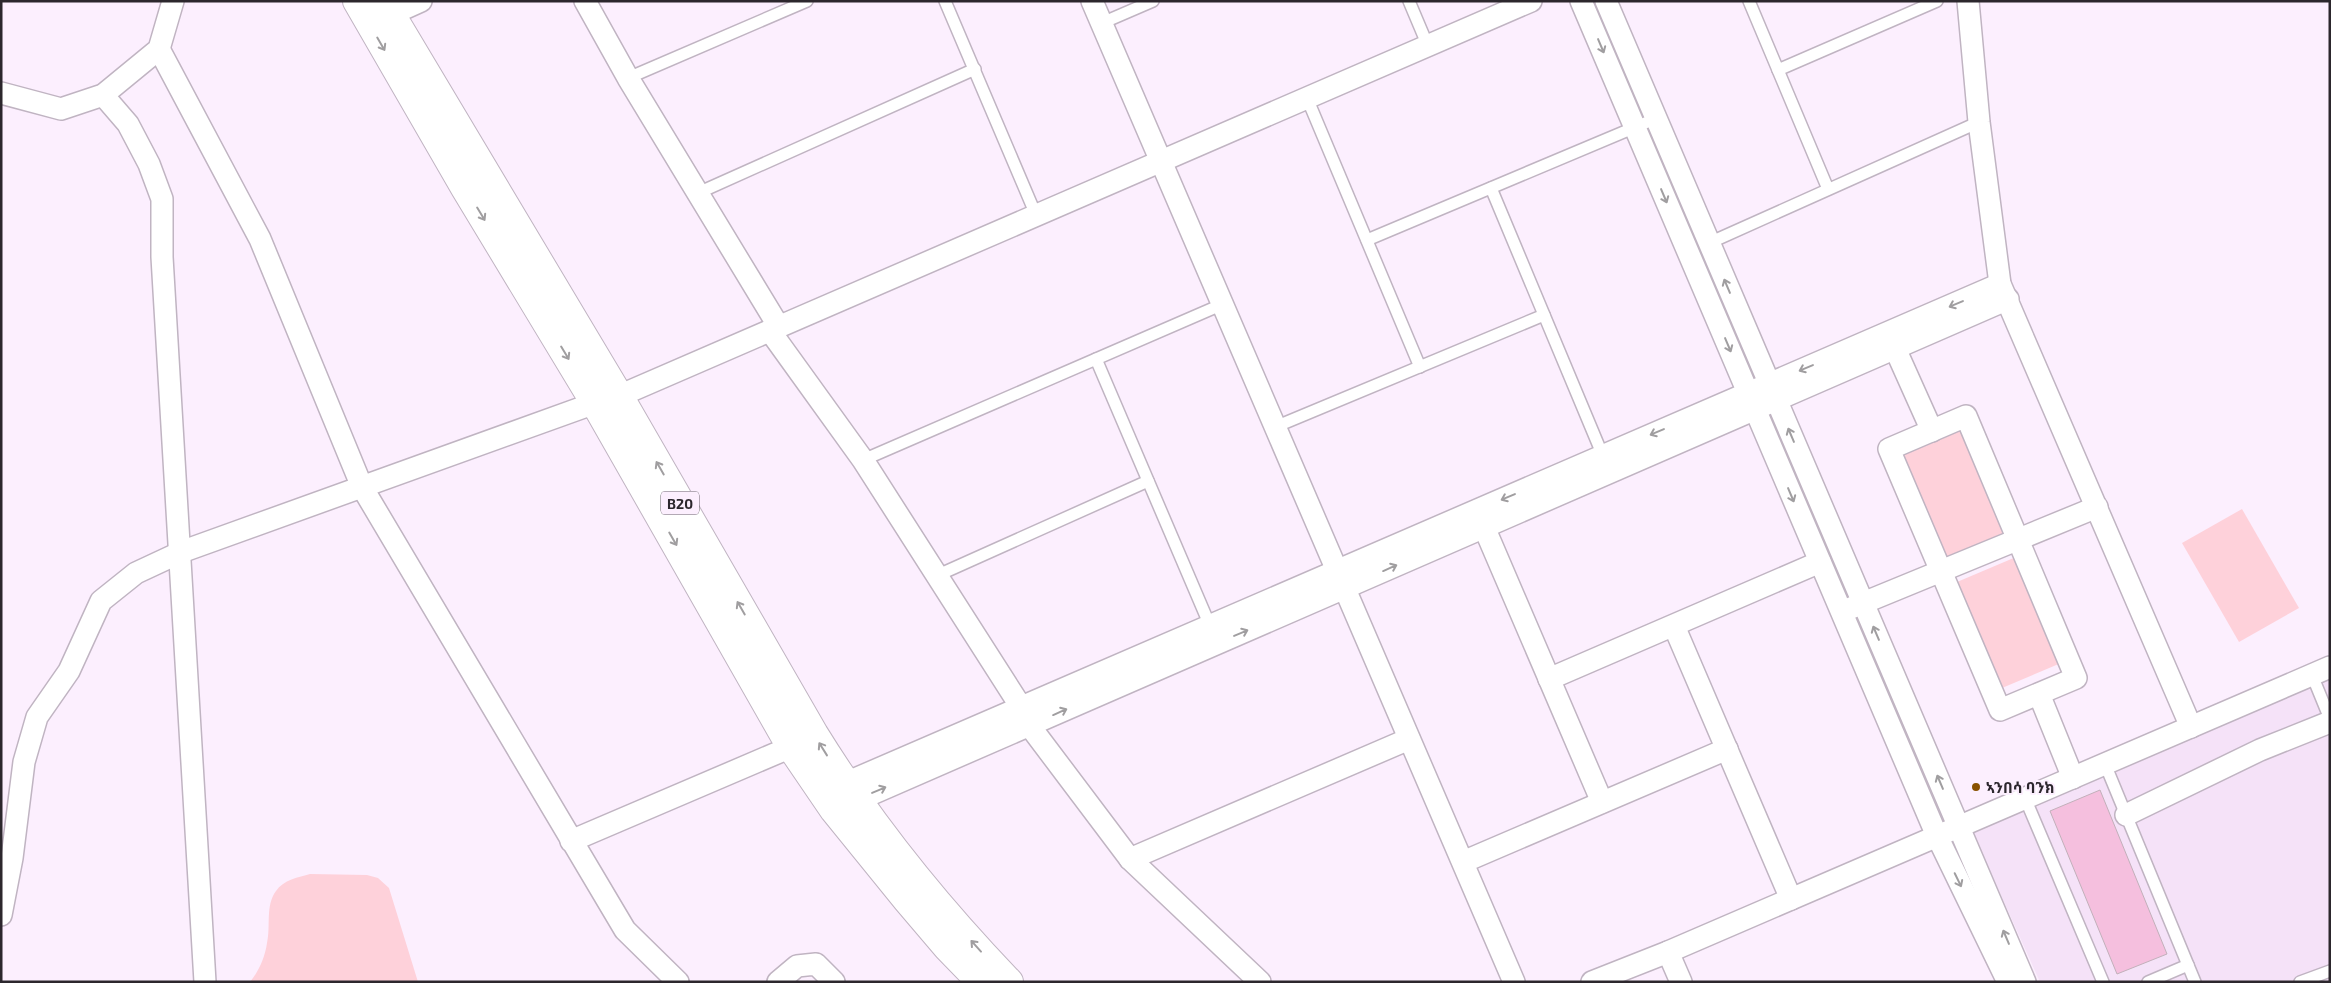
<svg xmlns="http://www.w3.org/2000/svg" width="2331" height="983" font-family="'Exo 2','Noto Sans Ethiopic',sans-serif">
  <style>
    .built { fill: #f5e2f8 }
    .green { fill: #fed1da }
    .building { fill: #f5bfde; stroke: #c2b0ba }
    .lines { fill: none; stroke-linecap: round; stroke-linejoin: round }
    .lane-casing { stroke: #c0b4c2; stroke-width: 14 }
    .street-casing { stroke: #c0b4c2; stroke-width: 24 }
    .highway-casing { stroke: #c0b4c2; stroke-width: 30 }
    .lane { stroke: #fff; stroke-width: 11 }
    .street { stroke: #fff; stroke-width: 21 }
    .highway { stroke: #fff; stroke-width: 28 }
    .oneway { stroke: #a09ea0 }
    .poi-dot { fill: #885200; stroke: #fceffe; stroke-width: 2 }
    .labels { text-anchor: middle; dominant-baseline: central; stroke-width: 4; stroke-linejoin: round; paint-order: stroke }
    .shield { fill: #fceffe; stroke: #6a636c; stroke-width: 1 }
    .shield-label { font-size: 14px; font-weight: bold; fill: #2c272d }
    .poi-label { font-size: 15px; font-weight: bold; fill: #2c272d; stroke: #fceffe; text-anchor: start }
  </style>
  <rect width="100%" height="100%" fill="#fceffe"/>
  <path class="built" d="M2330,678V982H2040L1973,833Z"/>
  <g class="green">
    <path d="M1961,429L2005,535L1946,560L1902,454Z"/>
    <path d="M2242,509L2299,608L2239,642L2182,543Z"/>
    <path d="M2016,557L2061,663L2002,688L1957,582Z"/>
    <path d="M310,874L367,875L378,878L389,888L418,982H250C259,971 265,957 267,943C271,926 265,906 276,891C283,880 299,877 310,874Z"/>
  </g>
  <path class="building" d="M2100,790L2167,954L2117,974L2050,811Z"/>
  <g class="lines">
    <g class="lane-casing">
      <g id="lane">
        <path d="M945,1L1036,215"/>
        <path d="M1409,1L1428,46"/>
        <path d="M1749,1L1828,189"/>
        <path d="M1102,23L1153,1"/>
        <path d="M1778,70L1937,1"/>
        <path d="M628,78L807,1"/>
        <path d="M1307,98L1420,367"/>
        <path d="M1491,188L1603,456"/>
        <path d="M698,193L975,69"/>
        <path d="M1367,240L1657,118"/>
        <path d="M1709,243L1979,122"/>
        <path d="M1096,359L1211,628"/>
        <path d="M1275,427L1544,315"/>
        <path d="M863,460L1223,304"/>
        <path d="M936,576L1148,481"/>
        <path d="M2312,675L2330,719"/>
        <path d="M2105,764L2195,982"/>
        <path d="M2025,798L2103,982"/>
        <path d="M2148,982L2188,965"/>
        <path d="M2300,982L2330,971"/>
      </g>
    </g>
    <g class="street-casing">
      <g id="street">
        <path d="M585,1L628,78L779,327"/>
        <path d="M1092,1L1514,982"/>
        <path d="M1581,1L1937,836L2008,982"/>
        <path d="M1606,1L2025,982"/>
        <path d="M1968,1L1979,122L2000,284L2191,727"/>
        <path d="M390,15L421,1"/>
        <path d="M159,49L260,239L362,487L625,930L678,982"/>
        <path d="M1,93L61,109L103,95L159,49L173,1"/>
        <path d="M103,95L128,124L149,164L162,199V257L205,982"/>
        <path d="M770,331L863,460L1021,707L1029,725L1130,859L1260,982"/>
        <path d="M1889,335L1932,431"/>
        <path d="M619,396L1531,1"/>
        <path d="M1966,416L2076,678L2000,710L1889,449Z"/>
        <path d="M1484,527L1602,802"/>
        <path d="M1851,608L2097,507"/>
        <path d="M1674,626L1791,899"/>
        <path d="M1549,679L1820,562"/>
        <path d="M2039,694L2073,778"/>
        <path d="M832,789L2000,284"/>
        <path d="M844,806L2008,299"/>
        <path d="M2126,815L2260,750L2330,722"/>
        <path d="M571,841L791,747"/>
        <path d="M1130,859L1409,739"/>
        <path d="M1463,862L1727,749"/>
        <path d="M1,915L12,858L24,762L37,717L69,671L101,601L136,573L181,552L595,403"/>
        <path d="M1668,952L1681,982"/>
        <path d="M778,982L797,966L816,964L834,982"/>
        <path d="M1592,982L1668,952L2330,667"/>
      </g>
    </g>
    <g class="highway-casing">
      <g id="highway">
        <path d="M357,1L465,188L595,403L791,747L834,810L907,900L947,947L981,982"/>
        <path d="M383,1L619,396L814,734C869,823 936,906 1009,982"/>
      </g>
    </g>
    <use href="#lane" class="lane"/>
    <use href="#street" class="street"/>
    <use href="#highway" class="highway"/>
  </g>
  <defs><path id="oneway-shaft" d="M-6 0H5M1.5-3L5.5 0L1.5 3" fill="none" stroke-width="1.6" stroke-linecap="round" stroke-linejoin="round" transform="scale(1.25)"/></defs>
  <g class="oneway">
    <use href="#oneway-shaft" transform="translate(381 44) rotate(60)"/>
    <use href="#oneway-shaft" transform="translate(1601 46) rotate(67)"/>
    <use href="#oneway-shaft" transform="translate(1664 196) rotate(67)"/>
    <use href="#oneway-shaft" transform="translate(481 214) rotate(59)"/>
    <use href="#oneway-shaft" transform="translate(1727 286) rotate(-113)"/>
    <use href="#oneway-shaft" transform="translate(1956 304) rotate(157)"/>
    <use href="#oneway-shaft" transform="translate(1728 345) rotate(67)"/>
    <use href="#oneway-shaft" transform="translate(565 353) rotate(59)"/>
    <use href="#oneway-shaft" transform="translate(1806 368) rotate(157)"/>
    <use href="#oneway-shaft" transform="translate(1657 432) rotate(157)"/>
    <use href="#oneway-shaft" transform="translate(1791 435) rotate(-113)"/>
    <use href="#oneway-shaft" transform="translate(660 468) rotate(-120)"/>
    <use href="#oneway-shaft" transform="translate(1791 495) rotate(67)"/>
    <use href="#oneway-shaft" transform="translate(1508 497) rotate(157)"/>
    <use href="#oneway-shaft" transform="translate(673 539) rotate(60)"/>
    <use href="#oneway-shaft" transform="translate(1390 568) rotate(-24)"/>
    <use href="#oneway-shaft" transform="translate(741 608) rotate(-120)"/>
    <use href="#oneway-shaft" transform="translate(1241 633) rotate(-23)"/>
    <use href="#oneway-shaft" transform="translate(1876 633) rotate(-113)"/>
    <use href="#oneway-shaft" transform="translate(1060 712) rotate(-24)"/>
    <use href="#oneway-shaft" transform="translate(823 749) rotate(-122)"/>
    <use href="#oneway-shaft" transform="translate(1940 782) rotate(-113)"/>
    <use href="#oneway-shaft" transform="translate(879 790) rotate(-23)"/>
    <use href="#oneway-shaft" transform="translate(1958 880) rotate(64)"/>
    <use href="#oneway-shaft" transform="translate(2006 937) rotate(-113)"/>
    <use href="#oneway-shaft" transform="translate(976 946) rotate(-132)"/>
  </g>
  <circle class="poi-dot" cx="1976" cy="787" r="5"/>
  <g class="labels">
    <rect class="shield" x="661" y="491.5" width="38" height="23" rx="4"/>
    <g class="shield-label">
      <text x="680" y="503">B20</text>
    </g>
    <g class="poi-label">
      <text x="1986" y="787">ኣንበሳ ባንክ</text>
    </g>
  </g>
  <rect width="2331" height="983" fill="none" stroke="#2c272d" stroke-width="5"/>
</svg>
